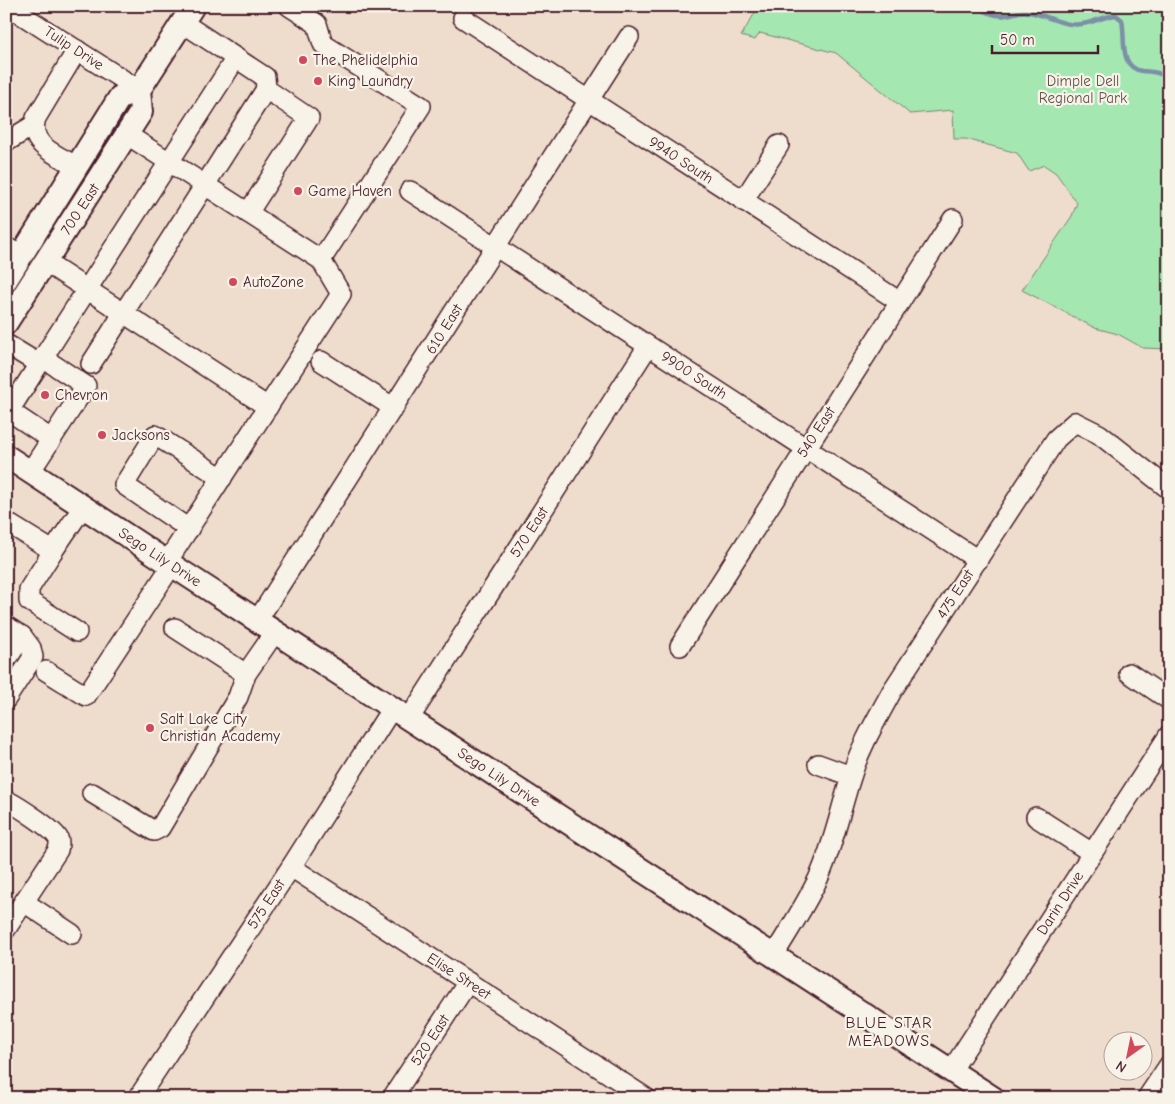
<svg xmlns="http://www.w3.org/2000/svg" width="1175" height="1104" font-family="'Comic Neue',sans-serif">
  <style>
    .green { fill: #a5e7b1; stroke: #78836e }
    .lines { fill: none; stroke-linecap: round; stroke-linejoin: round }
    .stream { stroke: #7b8fa8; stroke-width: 4.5 }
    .minor-casing { stroke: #4a1f2b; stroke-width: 22 }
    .major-casing { stroke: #4a1f2b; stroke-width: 26 }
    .minor { stroke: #f7f3e8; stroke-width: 19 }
    .major { stroke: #f7f3e8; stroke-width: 22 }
    .poi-dot { fill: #d1495b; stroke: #f7f3e8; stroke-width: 2 }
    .labels { text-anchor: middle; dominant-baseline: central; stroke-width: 4.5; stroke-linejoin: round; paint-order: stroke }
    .street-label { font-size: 15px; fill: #4a1f2b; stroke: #f7f3e8 }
    .poi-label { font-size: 15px; fill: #4a1f2b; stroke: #f7f3e8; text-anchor: start }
    .park-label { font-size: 15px; fill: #61514c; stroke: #f7f3e8 }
    .neighbourhood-label { font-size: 16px; letter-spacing: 1px; fill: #4a1f2b; stroke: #f7f3e8 }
  </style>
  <rect width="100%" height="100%" fill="#edc"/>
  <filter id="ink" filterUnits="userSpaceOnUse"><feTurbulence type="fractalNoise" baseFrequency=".02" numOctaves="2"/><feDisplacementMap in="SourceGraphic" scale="10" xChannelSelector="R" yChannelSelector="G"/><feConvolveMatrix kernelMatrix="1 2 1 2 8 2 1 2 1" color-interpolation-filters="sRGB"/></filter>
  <g filter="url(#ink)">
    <path class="green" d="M759,6H1169V349L1143,348L1118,334L1095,328L1022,290L1072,216L1077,203L1056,173L1044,165L1029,171L1017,153L966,139H954L953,110L910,114L836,53L760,33L755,40L741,36Z"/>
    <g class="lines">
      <path class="stream" d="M977,6C985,12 996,17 1006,15C1015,14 1020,10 1029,12C1047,15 1063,27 1082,24C1093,23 1104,16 1116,15L1122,20C1126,38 1118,67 1142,71C1152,72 1160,72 1169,78"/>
      <g class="minor-casing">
        <g id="minor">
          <path d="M8,6L139,90"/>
          <path d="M463,18L900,302"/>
          <path d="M183,23L265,77L266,89L309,118L248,213"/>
          <path d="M126,134L321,260"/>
          <path d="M6,142L34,125"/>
          <path d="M76,166C57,155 27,145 36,118L77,50"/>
          <path d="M410,191L978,560"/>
          <path d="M743,201L779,145"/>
          <path d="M6,247L21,256"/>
          <path d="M45,262L268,407"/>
          <path d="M6,344L39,364L236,58"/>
          <path d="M321,361L394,408"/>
          <path d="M39,364L9,411L51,439"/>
          <path d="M91,364L266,89"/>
          <path d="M30,472L86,386L43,358"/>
          <path d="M6,522L53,551L83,507"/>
          <path d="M189,529L124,485L155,435L222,478"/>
          <path d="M53,551L29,589V601L77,632"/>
          <path d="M167,562L341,294L321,260L421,106L323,44L317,24L289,6"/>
          <path d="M257,621L629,37"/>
          <path d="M6,626L22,636L9,656"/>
          <path d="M175,628L246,674"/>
          <path d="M680,646L953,219"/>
          <path d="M46,671L86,696L172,565"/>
          <path d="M1129,673L1169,700"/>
          <path d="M6,699L33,657L31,648L22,636"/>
          <path d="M409,719L648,346"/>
          <path d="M818,764L851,776"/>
          <path d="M92,793L154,831L160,828L238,697L246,674L275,632"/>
          <path d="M6,800C18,806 52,828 58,838C60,842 59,845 58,850L6,929"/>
          <path d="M1036,817L1092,853"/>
          <path d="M291,867L646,1098"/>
          <path d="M24,902L72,934"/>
          <path d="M774,955C789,930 805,906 818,879C833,847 840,811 851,777C860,747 877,719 892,691L1056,439L1075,422L1099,434L1169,489"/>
          <path d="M951,1071L1169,735"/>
          <path d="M138,1098L291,867L392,708"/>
          <path d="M392,1098L468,982"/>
          <path d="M1147,1098L1169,1065"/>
        </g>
      </g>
      <g class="major-casing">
        <g id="major">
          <path d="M6,280L120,97L139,90"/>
          <path d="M6,323L141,112L139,90L193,6"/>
          <path d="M6,456L167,562L993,1098"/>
        </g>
      </g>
      <use href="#minor" class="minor"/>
      <use href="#major" class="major"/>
    </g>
  </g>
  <g class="poi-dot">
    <circle cx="303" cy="60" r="5"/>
    <circle cx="318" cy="81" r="5"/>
    <circle cx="298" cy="191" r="5"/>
    <circle cx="233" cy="282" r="5"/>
    <circle cx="45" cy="395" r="5"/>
    <circle cx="102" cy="435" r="5"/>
    <circle cx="150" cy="728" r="5"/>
  </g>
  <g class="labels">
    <g class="street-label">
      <text transform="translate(74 48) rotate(33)">Tulip Drive</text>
      <text transform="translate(681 160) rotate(33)">9940 South</text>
      <text transform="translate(80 209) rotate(-57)">700 East</text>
      <text transform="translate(444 329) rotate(-58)">610 East</text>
      <text transform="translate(694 375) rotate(33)">9900 South</text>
      <text transform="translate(816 432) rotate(-57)">540 East</text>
      <text transform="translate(529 532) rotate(-57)">570 East</text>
      <text transform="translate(160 557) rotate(33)">Sego Lily Drive</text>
      <text transform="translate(955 594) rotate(-57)">475 East</text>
      <text transform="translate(499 777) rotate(33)">Sego Lily Drive</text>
      <text transform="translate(1060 903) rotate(-57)">Darin Drive</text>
      <text transform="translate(266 904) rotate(-57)">575 East</text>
      <text transform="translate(459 976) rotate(33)">Elise Street</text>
      <text transform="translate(430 1040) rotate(-57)">520 East</text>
    </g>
    <g class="poi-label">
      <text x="313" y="60">The Phelidelphia</text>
      <text x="328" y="81">King Laundry</text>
      <text x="308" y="191">Game Haven</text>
      <text x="243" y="282">AutoZone</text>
      <text x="55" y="395">Chevron</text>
      <text x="112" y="435">Jacksons</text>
      <text x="160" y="719">Salt Lake City<tspan x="160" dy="17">Christian Academy</tspan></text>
    </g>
    <g class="park-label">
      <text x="1083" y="81">Dimple Dell<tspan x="1083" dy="17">Regional Park</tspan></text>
    </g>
    <g class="neighbourhood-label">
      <text x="889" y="1023">BLUE STAR<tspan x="889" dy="18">MEADOWS</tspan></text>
    </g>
  </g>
  <rect width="1175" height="1104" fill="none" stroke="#f7f3e8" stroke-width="25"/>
  <rect x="12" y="12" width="1150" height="1079" fill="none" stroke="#4a1f2b" stroke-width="2" filter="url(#ink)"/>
  <g transform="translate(1128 1056) rotate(213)"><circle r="24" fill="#f7f3e8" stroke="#b29e9c"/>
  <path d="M0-4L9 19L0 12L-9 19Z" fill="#d1495b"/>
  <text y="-8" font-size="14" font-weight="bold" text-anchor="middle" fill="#4a1f2b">N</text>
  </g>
  <path d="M992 45v8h106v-8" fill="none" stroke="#4a1f2b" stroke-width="2.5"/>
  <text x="1000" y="45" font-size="15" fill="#4a1f2b" stroke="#f7f3e8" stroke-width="4" paint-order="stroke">50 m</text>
</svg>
